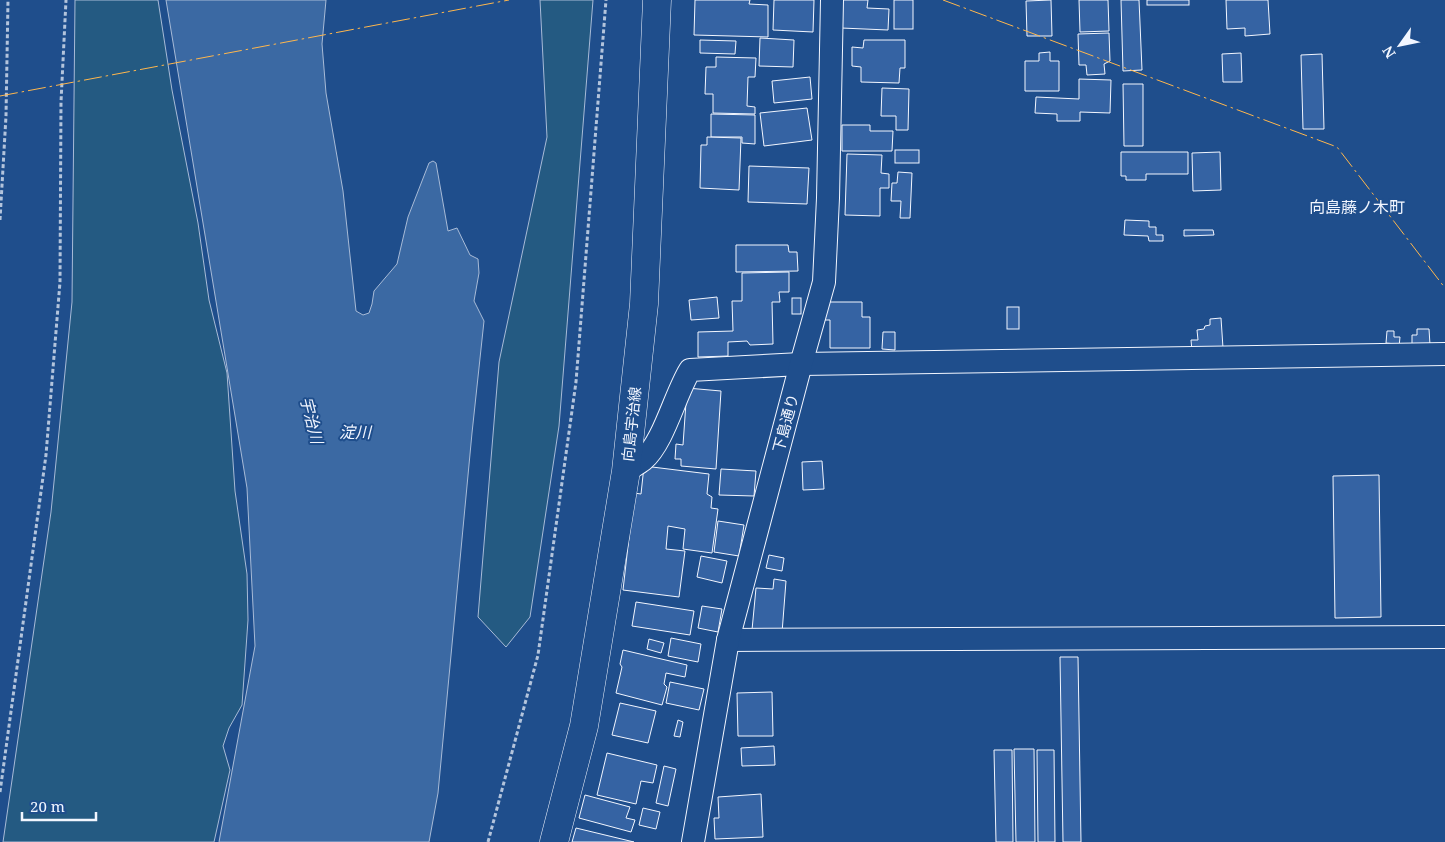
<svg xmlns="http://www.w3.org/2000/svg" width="1445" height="842" font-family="'Noto Serif','Noto Sans JP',serif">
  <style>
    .green { fill: #245a82; stroke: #a8bbd7 }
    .water { fill: #3b69a3; stroke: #a8bbd7 }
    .building { fill: #3563a3; stroke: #f2f6ff }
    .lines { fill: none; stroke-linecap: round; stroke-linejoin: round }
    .minor-casing { stroke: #f2f6ff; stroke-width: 24 }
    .secondary-casing { stroke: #f2f6ff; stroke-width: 29 }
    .path { stroke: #b3c4dc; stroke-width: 3; stroke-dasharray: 4 2.5; stroke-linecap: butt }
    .minor { stroke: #1f4e8c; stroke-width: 22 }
    .secondary { stroke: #1f4e8c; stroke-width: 28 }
    .power { stroke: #ffb74d; stroke-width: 1; stroke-dasharray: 18 4 2.5 4; stroke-linecap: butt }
    .labels { text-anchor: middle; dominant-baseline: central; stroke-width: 4; stroke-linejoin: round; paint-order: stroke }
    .street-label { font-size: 15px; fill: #f2f6ff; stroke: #1f4e8c }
    .neighbourhood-label { font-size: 16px; fill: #f2f6ff; stroke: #1f4e8c }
    .water-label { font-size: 16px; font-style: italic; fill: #f2f6ff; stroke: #1f4e8c }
  </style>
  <rect width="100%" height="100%" fill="#1f4e8c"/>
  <g class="green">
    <path d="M75,0H158L172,90L198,223L209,300L227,373L235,491L247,574L248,620L242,705L229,728L223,746L230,770L214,842H3L51,512L72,302Z"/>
    <path d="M540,0H593L559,426L530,617L506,647L478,617L499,362L547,137Z"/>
  </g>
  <path class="water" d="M166,0H326L322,44L326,93L343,191L356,311L363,315L369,313L372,304L374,291L397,264L408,217L429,163L433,161L436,163L448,231L457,228L470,255L478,259L479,273L474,301L484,321L472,433L438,793L429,842H219L255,646L247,488Z"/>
  <g class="building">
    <path d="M695,0H750L749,4L768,5V37L694,35Z"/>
    <path d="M774,0H814L813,32L773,30Z"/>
    <path d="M842,0H868L867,8L889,9L888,30L841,28Z"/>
    <rect x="894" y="0" width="19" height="29"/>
    <path d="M1051,0L1052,36H1027L1026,1Z"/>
    <path d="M1079,0H1108L1109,31L1080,32Z"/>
    <path d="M1121,0H1139L1142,70L1123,71Z"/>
    <rect x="1147" y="0" width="42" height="5"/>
    <path d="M1226,0H1268L1270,34L1245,36V28L1227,29Z"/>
    <path d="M1109,33L1110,61L1104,64L1105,74L1087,75L1086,65H1079L1078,34Z"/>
    <path d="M760,38L794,40L793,67L759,66Z"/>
    <path d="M700,40L736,41L735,54L700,53Z"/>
    <path d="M864,40H905V68H900L899,83L861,82V67L852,66V47L863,48Z"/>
    <path d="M1050,52V61H1059V91H1025V61H1039V53Z"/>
    <path d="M1241,53L1242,82H1223L1222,54Z"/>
    <path d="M1322,54L1324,129H1303L1301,55Z"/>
    <path d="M716,57L756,58L755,77H748L747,106L755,107V114L713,113V94H705L706,67H716Z"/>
    <path d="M810,77L812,99L774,103L772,81Z"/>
    <path d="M1079,79L1111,80L1110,113L1080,112V121H1057V114L1035,113L1036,97L1079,99Z"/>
    <path d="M1123,84H1143V146H1124Z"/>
    <path d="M882,88L909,89L908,130H896V116H881Z"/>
    <path d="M807,108L812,140L764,146L760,113Z"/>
    <path d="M711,114L755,115V144L742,143V137H711Z"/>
    <path d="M842,125H870V131H893L892,151H842Z"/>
    <path d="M707,137L741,138L739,190L700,188L701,145H707Z"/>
    <rect x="895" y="150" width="24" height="13"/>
    <path d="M1121,152H1188V174H1146V180H1126V176H1121Z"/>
    <path d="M1220,152L1221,190L1193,191L1192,153Z"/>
    <path d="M847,154L882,155L881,173L889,174V188H880V216L845,215Z"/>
    <path d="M749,166L809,168L807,204L748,202Z"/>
    <path d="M898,172L912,173L910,218H900L901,201H891L892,183H897Z"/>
    <path d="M1125,220L1149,221V227H1156V235H1163V241H1149L1148,236L1124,235Z"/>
    <path d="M1184,230H1213L1214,235L1184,236Z"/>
    <path d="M736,245H788L789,252H797L798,271L736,272Z"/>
    <path d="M789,272V292H779L780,302H772L773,344L750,345L747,341L728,342V356L698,357V332L733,331L732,301H742V273Z"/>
    <path d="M717,297L719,318L691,320L689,300Z"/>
    <rect x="792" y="298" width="9" height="16"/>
    <path d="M825,302H862V317H870V348H830V320H825Z"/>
    <rect x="1007" y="307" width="12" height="22"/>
    <path d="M1221,318L1223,348L1192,351L1191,340H1198L1197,330L1204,329L1205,326L1210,325V319Z"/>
    <path d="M1417,329H1429L1430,345L1412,346V335H1417Z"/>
    <path d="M1387,331H1394V337H1400L1399,347L1396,344L1386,343Z"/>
    <path d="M883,332H895V350L882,349Z"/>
    <path d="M687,388L721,391L716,469L681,466V459H675L676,444L683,445Z"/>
    <path d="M822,461L824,489L803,490L802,462Z"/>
    <path d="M644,466L709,474L707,494L712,497L711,508L718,509L712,553L683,549L685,529L668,526L666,549L685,551L679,597L623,590L634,493L641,494Z"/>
    <path d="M721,469L756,471L754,496L719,495Z"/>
    <path d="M1379,475L1381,617L1335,618L1333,476Z"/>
    <path d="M718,521L744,525L739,556L714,552Z"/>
    <path d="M769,555L784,558L782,571L766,568Z"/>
    <path d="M701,556L727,561L722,583L697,577Z"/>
    <path d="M774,579L786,581L782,633L752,630L756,588L773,589Z"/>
    <path d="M636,602L694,611L690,635L632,626Z"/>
    <path d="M702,606L722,609L718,632L698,628Z"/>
    <path d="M671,638L701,644L698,662L668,656Z"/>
    <path d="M649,639L664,643L661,653L647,649Z"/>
    <path d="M623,650L687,665L685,677L666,673L664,684L667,687L662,705L616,693L622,667L620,664Z"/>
    <path d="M1060,657H1078L1081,842H1063Z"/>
    <path d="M670,682L704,689L699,710L666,703Z"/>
    <path d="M772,692L773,736H738L737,693Z"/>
    <path d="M620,703L656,711L648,743L612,735Z"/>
    <path d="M678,720L683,722L680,737L674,736Z"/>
    <path d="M774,746L775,765L742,766L741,748Z"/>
    <path d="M1014,749H1034L1035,842H1016Z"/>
    <path d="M994,750H1012L1013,842H996Z"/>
    <path d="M1037,750H1054L1055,842H1038Z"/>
    <path d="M607,753L657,765L653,783L641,781L636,804L597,795Z"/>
    <path d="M664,766L676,769L668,806L656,803Z"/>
    <path d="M761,794L763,837L715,839L714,818H719L718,797Z"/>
    <path d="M585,795L630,807L626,818L635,820L631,832L579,818Z"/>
    <path d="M643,808L660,812L656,829L639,825Z"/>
    <path d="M576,828L634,842H572Z"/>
  </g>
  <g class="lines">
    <g class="minor-casing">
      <g id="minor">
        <path d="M626,471C632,467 638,464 643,460C664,442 675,394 690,370L801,364L1445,354"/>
        <path d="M728,640L1445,637"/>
        <path d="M693,842L728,640L801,364L824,282L828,198L832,0"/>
      </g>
    </g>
    <g class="secondary-casing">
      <path id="secondary" d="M554,842L584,726L626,471L644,304L657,0"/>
    </g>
    <g class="path">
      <path d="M0,220L6,116L8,0"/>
      <path d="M0,792L46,455L60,282L61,102L66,0"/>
      <path d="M488,842L538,655L576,382L606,0"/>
    </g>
    <use href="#minor" class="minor"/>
    <use href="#secondary" class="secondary"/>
    <g class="power">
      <path d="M943,0L1337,147L1445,288"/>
      <path d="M0,96L509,0"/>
    </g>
  </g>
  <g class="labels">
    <g class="street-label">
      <text transform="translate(785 423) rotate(-75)">下島通り</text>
      <text transform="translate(631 424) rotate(-84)">向島宇治線</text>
    </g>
    <g class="neighbourhood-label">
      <text x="1357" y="207">向島藤ノ木町</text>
    </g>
    <g class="water-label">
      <text transform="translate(312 420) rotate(76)">宇治川</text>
      <text x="355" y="432">淀川</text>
    </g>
  </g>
  <g transform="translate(1400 45) rotate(237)" stroke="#1f4e8c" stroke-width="4" paint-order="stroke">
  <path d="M0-4L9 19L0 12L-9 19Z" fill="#f2f6ff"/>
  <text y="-8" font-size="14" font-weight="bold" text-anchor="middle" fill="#f2f6ff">N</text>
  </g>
  <path d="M22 812v8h74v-8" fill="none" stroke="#f2f6ff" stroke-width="2.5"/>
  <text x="30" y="812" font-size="15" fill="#f2f6ff" stroke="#1f4e8c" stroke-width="4" paint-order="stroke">20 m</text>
</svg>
